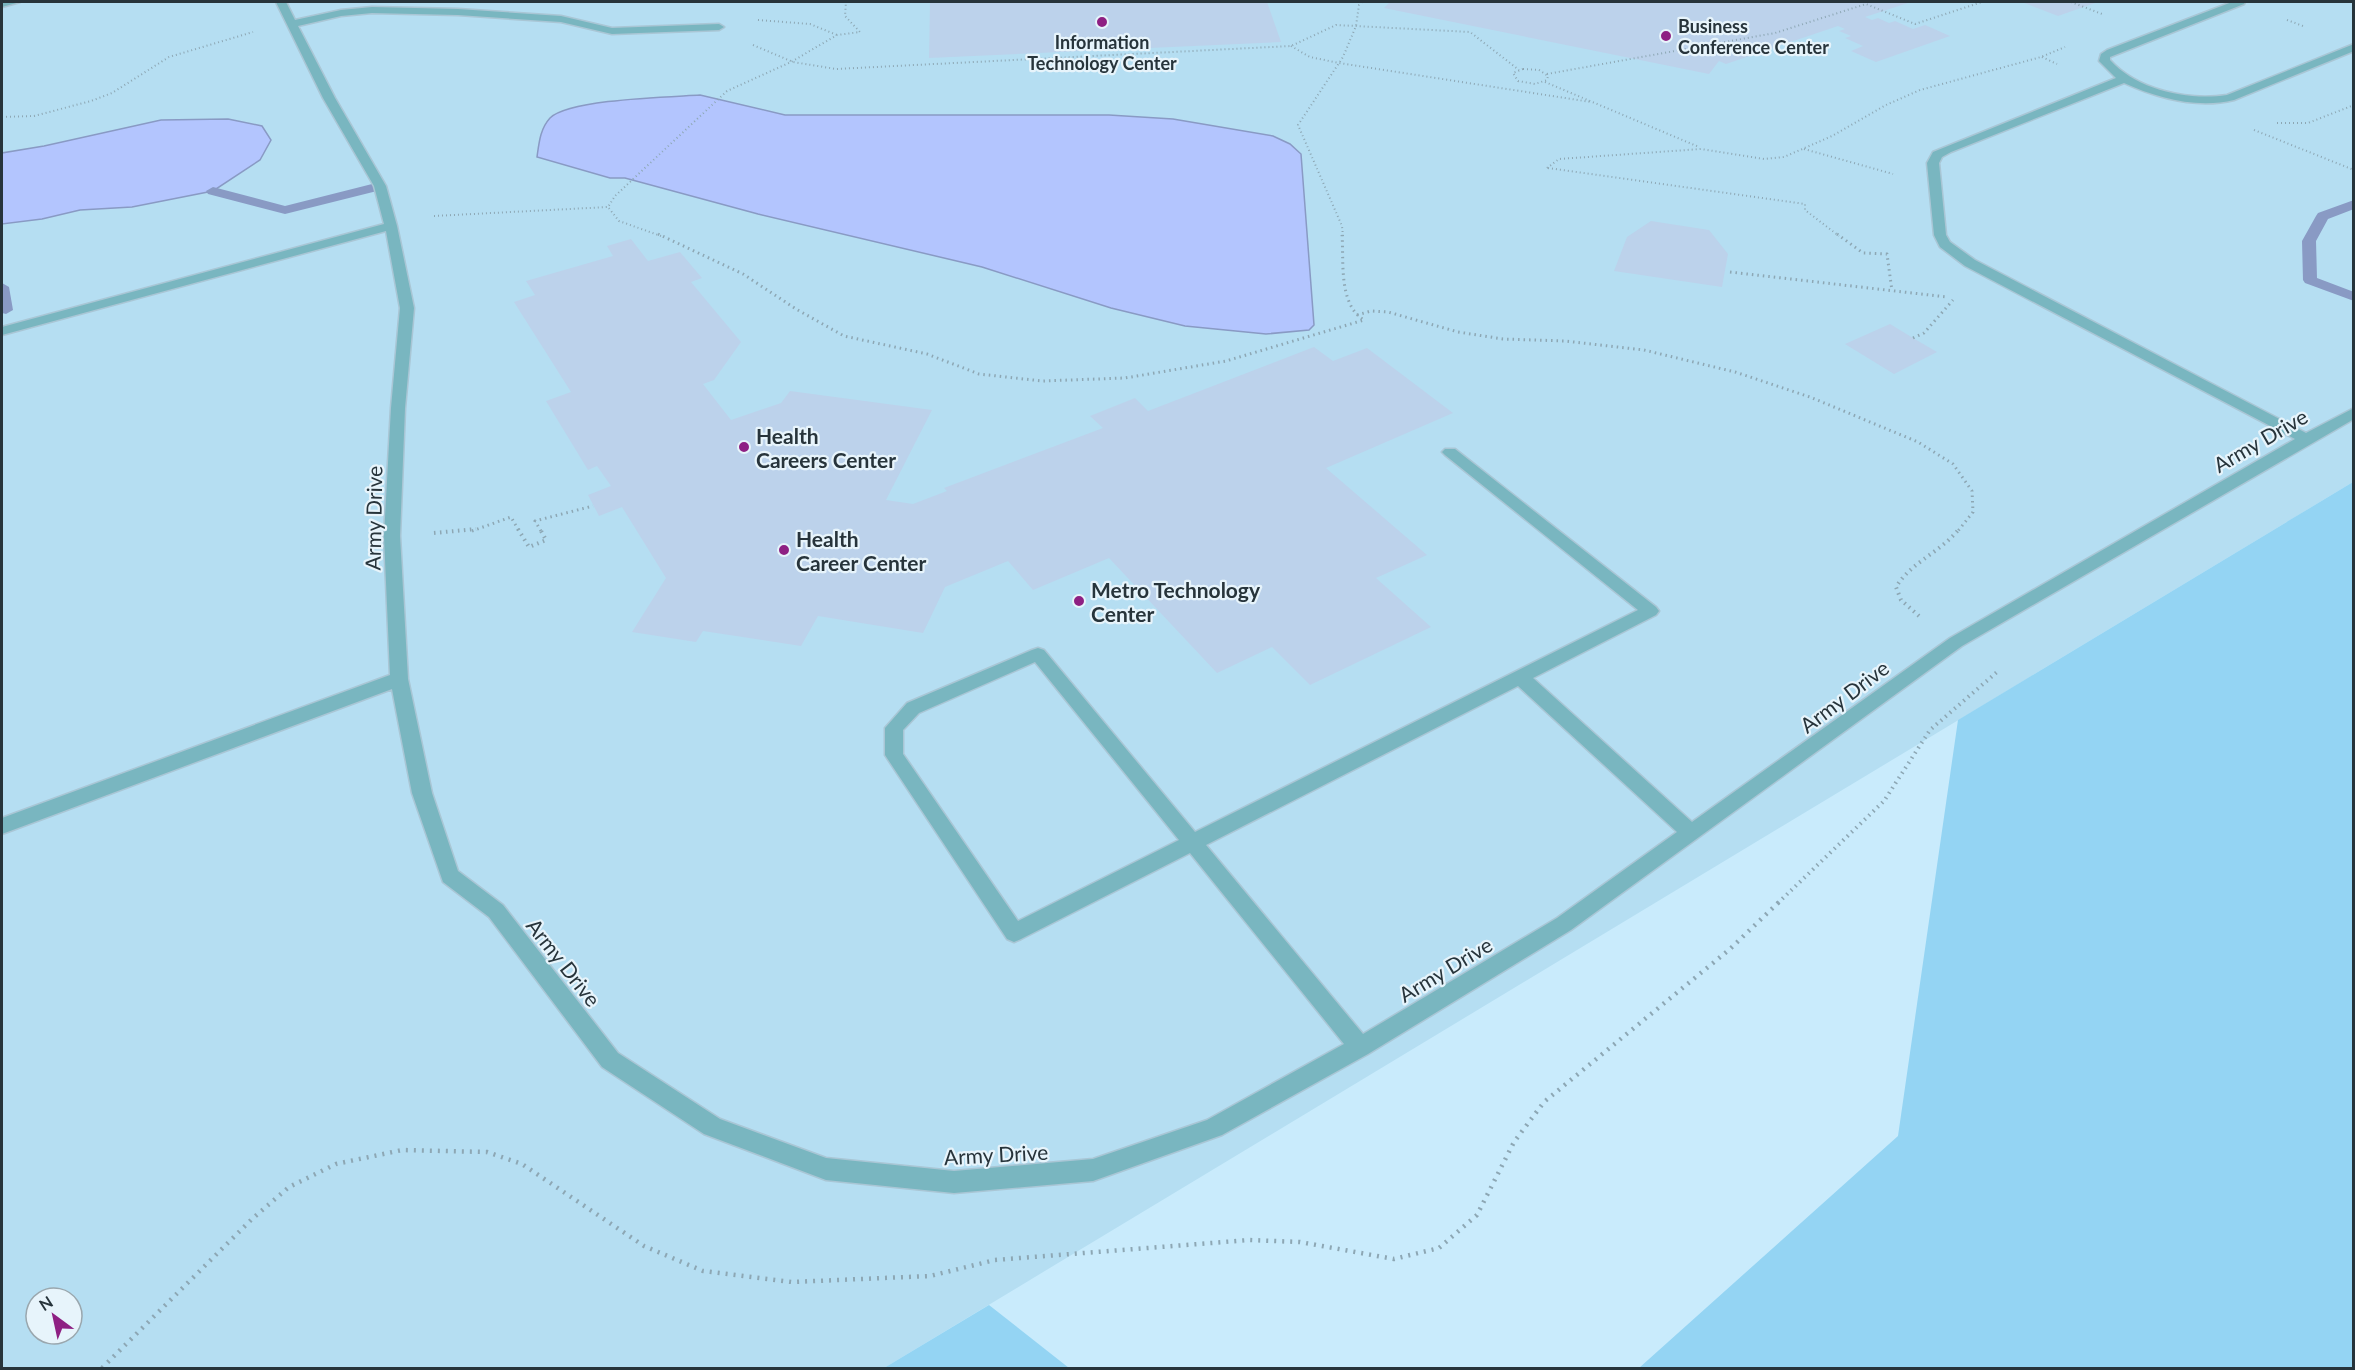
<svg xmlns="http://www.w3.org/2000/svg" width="2355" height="1370" font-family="Lato,sans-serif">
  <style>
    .built { fill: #b5def2; fill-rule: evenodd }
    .green { fill: #94d4f3 }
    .water { fill: #b3c5fe; stroke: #899ac4; stroke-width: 1.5 }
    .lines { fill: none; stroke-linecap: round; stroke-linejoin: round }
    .stream { fill: #899ac4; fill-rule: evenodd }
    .building { fill: #bcd2eb }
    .minor-casing { stroke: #a9c6d5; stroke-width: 3 }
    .path-far3 { stroke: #8da7b4; stroke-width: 2; stroke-dasharray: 1 3; stroke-linecap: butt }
    .path-far2 { stroke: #8da7b4; stroke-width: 3; stroke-dasharray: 1.5 4; stroke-linecap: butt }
    .path-far1 { stroke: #8da7b4; stroke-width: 4; stroke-dasharray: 1.5 4.5; stroke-linecap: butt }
    .path { stroke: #8da7b4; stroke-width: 4.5; stroke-dasharray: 2 6; stroke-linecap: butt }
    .minor { fill: #79b6c0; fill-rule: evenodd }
    .poi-dot { fill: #8e2083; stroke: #e7f4fb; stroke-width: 2 }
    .labels { text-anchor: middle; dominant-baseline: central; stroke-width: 4.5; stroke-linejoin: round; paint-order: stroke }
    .far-poi-label { font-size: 18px; font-weight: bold; fill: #27343b; stroke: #e7f4fb; text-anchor: start }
    .poi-label { font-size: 21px; font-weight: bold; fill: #27343b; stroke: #e7f4fb; text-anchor: start }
    .street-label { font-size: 21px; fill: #27343b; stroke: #e7f4fb }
  </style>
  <rect width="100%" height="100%" fill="#c9ebfc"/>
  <path class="built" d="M2,2H2353V482L884,1368H2ZM36,1298H72V1334H36Z"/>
  <g class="green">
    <path d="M2353,482V1368H1639L1898,1136L1958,720Z"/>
    <path d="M989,1305L1069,1368H884Z"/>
  </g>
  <g class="water">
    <path d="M700,95L785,115H1109L1173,119L1273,136L1290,144L1301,154L1314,325L1309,330L1266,334L1185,326L1111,308L982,267L758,214L625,178H610L537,157C539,143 540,129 550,118C570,99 670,97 700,95Z"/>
    <path d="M228,119L262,126L271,140L260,160L213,191L132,207L80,210L42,219L2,224V153L44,146L161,120Z"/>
  </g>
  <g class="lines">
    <g class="stream">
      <path d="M380,182L387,186L385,189L285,214L208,194L206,191L213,187L285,206Z"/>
      <path d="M2354,200V209L2328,219L2316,241L2317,278L2354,292V301L2305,283L2303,280L2302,241L2316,216L2318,213Z"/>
      <path d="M2,283L9,287L13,310L6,314L2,313Z"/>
    </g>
  </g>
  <g class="building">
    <path d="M930,2H1267L1281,42L929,58Z"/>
    <path d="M1390,2H1911L1865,17L1872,20L1878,18L1889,23L1895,21L1913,29L1925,25L1950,36L1876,62L1851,51L1863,46L1845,38L1851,36L1839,31L1845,29L1838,26L1726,64L1719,61L1709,74L1384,8Z"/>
    <path d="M2022,2H2098L2058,16Z"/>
    <path d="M1651,221L1709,230L1728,254L1722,287L1614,271L1627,237Z"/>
    <path d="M631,239L648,261L680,252L702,278L691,282L741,342L714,380L703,384L731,420L781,403L790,391L932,410L886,500L913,504L947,491L944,488L1103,428L1090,416L1135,398L1148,411L1314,347L1333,361L1367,348L1453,413L1326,468L1427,555L1376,578L1431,627L1310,685L1272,647L1217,673L1109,558L1033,590L1008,561L945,587L923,633L818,616L801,646L703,631L696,642L632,632L666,578L622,507L599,516L588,495L611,486L597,466L588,470L546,401L571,392L514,302L535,295L526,281L613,256L607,246Z"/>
    <path d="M1890,324L1913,338L1937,352L1894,374L1845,344Z"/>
  </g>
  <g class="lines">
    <g class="minor-casing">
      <g id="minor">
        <path d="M2,2H20L2,7Z"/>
        <path d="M276,2H286L295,20L341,10L372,7L458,9L561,16L612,28L719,24L724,27L719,30L612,34L561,22L458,15L372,13L341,16L298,26L335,98L386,186L397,226L414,308L405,408L400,536L408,679L432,793L458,871L503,905L618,1053L720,1119L826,1158L954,1171L1093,1159L1207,1120L1344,1044L1190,853L1021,939L1014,942L1007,939L885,755V728L907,703L1032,650L1038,648L1044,650L1195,832L1638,610L1445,455L1442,452L1445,449H1455L1656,607L1659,611L1656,615L1533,678L1692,822L1950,638L2295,439L1965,266L1940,247L1934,235L1927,163L1933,152L2116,78L2099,61L2101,54L2107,50L2232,2H2245L2244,4L2110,57V60C2137,90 2188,101 2227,95L2354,44V51L2234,100C2197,109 2157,98 2124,83L1951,152L1942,157L1939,163L1946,235L1950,242L1975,260L2306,433L2354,408V419L1962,646L1571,930L1368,1054L1222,1135L1093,1181L954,1193L826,1180L704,1134L602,1067L489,917L443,882L412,793L392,689L2,834V818L390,675L384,536L391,408L400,308L386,231L2,335V327L384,224L374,186L323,98ZM1035,662L1179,840L1018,921L903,754V730L919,713ZM1518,686L1677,832L1557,918L1363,1034L1206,845Z"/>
      </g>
    </g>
    <g class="path-far3">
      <path d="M2071,2L2102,14"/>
      <path d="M758,20L810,24L837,35"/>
      <path d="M2287,20L2303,26"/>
      <path d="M753,45L793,62L836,69L1291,46L1336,25L1470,32L1519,70"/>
      <path d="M1291,46L1310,57L1339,63L1591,102"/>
      <path d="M2042,57L2057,64"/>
      <path d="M1523,69L1539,70L1548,76L1547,80L1535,84L1518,81L1513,73Z"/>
      <path d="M1547,74L1775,33L1866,4L1915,24L1982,2"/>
      <path d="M1545,82L1699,147"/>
      <path d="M2,117L34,116L91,101L112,93L169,57L253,32"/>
      <path d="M2277,123H2308L2354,105"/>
      <path d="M2254,130L2354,170"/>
      <path d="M1804,149L1893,174"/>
      <path d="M1547,168L1559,159L1701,149L1764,159L1784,157L1832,136L1886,105L1920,90L2041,57L2065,47"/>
      <path d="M1548,168L1805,204V210L1839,236"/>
      <path d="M434,216L608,207"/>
      <path d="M661,236L619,221L608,207L615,196L727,91L791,62L837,35L860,32L845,16L846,2"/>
      <path d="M1343,236L1342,226L1298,125L1343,57L1356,26L1359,5L1362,2"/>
    </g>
    <g class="path-far2">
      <path d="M658,234L743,274L796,309L844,336L927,354L979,374L1042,381L1125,378L1226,361L1364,320C1338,304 1344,261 1342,234"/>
      <path d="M1837,234L1863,253L1887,254L1892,291"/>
      <path d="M1730,272L1947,297"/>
      <path d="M1357,315L1371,311L1388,312L1458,332L1503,339L1565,341L1644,350L1735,372L1810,397L1918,442L1953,464L1972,491L1973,512L1958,531"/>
      <path d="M1913,338L1924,333L1953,300"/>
      <path d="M472,531L511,517L519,531"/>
      <path d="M541,531L535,521L593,506"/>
    </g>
    <g class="path-far1">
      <path d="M518,529L529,547L546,540L540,529"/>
      <path d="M434,533L476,529"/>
      <path d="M1919,616L1901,600L1896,587C1911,562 1941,552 1959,529"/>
      <path d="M1778,903L1884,801L1930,730L1997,672"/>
    </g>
    <path class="path" d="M102,1368L252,1219L289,1187L336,1164L402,1150L487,1152L522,1164L644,1246L703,1271L792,1282L930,1276L995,1260L1249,1240L1300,1242L1394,1259L1439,1248L1477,1215L1514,1142L1544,1102L1730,949L1780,901"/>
    <use href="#minor" class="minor"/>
  </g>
  <g class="poi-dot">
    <circle cx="1102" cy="22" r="6"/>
    <circle cx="1666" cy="36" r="6"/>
    <circle cx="744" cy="447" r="6"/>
    <circle cx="784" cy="550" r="6"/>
    <circle cx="1079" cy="601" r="6"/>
  </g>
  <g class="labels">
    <g class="far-poi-label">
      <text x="1678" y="26">Business<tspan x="1678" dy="21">Conference Center</tspan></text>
      <text x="1102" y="42" text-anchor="middle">Information<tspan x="1102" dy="21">Technology Center</tspan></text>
    </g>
    <g class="poi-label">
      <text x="756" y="435">Health<tspan x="756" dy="24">Careers Center</tspan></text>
      <text x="796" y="538">Health<tspan x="796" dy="24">Career Center</tspan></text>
      <text x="1091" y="589">Metro Technology<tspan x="1091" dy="24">Center</tspan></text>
    </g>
    <g class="street-label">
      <text transform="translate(2260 440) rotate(-30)">Army Drive</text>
      <text transform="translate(373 518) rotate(-89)">Army Drive</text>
      <text transform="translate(1844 696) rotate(-37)">Army Drive</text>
      <text transform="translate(564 962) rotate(52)">Army Drive</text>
      <text transform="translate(1445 969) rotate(-31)">Army Drive</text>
      <text transform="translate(996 1154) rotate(-3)">Army Drive</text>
    </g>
  </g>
  <rect width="2355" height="1370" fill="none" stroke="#27343b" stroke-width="6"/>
  <g transform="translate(54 1316) rotate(327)"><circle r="28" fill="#e7f4fb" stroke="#9aa7ae" stroke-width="1.5"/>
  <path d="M0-4.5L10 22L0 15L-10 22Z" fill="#8e2083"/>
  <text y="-9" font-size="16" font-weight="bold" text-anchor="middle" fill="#27343b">N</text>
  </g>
</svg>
